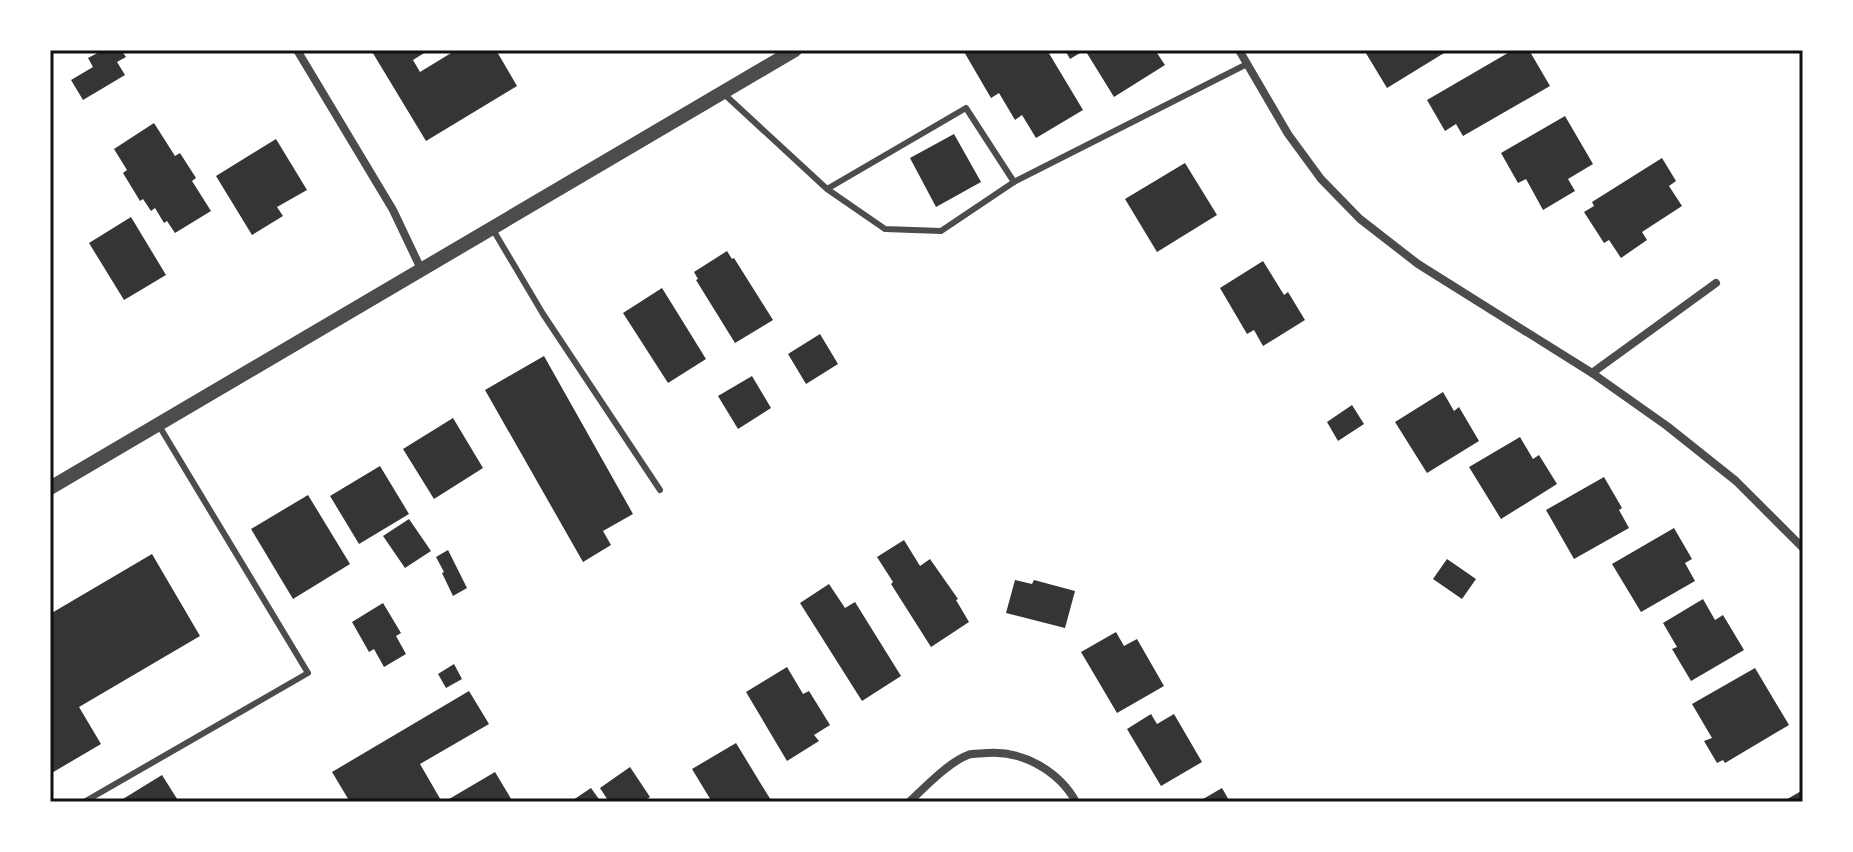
<svg xmlns="http://www.w3.org/2000/svg" width="1853" height="852" font-family="'Nunito Sans',sans-serif">
  <style>
    .building { fill: #353535 }
    .lines { fill: none; stroke-linecap: round; stroke-linejoin: round }
    .service { stroke: #4c4c4c; stroke-width: 6 }
    .minor { stroke: #4c4c4c; stroke-width: 8 }
    .tertiary { stroke: #4c4c4c; stroke-width: 14 }
    .neatline { fill: none; stroke: #111; stroke-width: 3 }
  </style>
  <rect width="100%" height="100%" fill="#fff"/>
  <g class="building">
    <path d="M103,50H121L126,57L117,62L125,75L83,100L71,80L93,67L88,58Z"/>
    <path d="M371,50H429L413,60L420,72L456,50H496L517,86L426,141Z"/>
    <path d="M963,50H1047L1083,110L1036,138L1022,115L1015,120L999,93L991,98Z"/>
    <path d="M1065,50H1155L1165,65L1114,97L1085,50L1070,59Z"/>
    <path d="M1364,50H1449L1387,88Z"/>
    <path d="M1513,50H1529L1550,86L1463,136L1456,124L1445,131L1427,100Z"/>
    <path d="M1565,116L1593,164L1568,179L1575,191L1543,210L1526,179L1518,183L1501,153Z"/>
    <path d="M154,123L175,156L180,153L196,178L192,181L211,211L175,233L167,221L164,223L155,208L151,211L143,199L140,201L123,173L127,170L114,149Z"/>
    <path d="M954,134L981,182L936,207L910,158Z"/>
    <path d="M276,139L307,190L277,207L283,216L252,235L216,176Z"/>
    <path d="M1662,158L1676,181L1669,186L1682,206L1642,232L1647,240L1621,258L1609,240L1604,243L1584,212L1594,206L1592,202Z"/>
    <path d="M1185,163L1217,215L1157,252L1125,199Z"/>
    <path d="M131,217L166,275L124,300L89,243Z"/>
    <path d="M727,251L732,259L734,258L773,320L735,343L696,280L698,279L694,272Z"/>
    <path d="M1263,261L1284,295L1288,292L1305,320L1263,346L1254,330L1247,334L1220,288Z"/>
    <path d="M662,288L706,359L668,383L623,313Z"/>
    <path d="M820,334L838,364L806,384L788,354Z"/>
    <path d="M544,356L633,514L603,531L611,545L583,562L485,390Z"/>
    <path d="M752,376L771,408L738,429L718,396Z"/>
    <path d="M1443,392L1454,411L1459,407L1479,441L1427,473L1395,422Z"/>
    <path d="M1352,405L1364,424L1338,441L1327,422Z"/>
    <path d="M453,418L483,468L434,499L403,449Z"/>
    <path d="M1520,437L1533,459L1539,455L1557,484L1501,519L1469,467Z"/>
    <path d="M380,466L409,514L359,544L330,496Z"/>
    <path d="M1604,477L1622,508L1619,510L1629,528L1574,559L1546,510Z"/>
    <path d="M308,495L350,564L293,599L251,529Z"/>
    <path d="M409,519L431,551L405,568L383,536Z"/>
    <path d="M1674,528L1692,559L1685,563L1695,581L1641,612L1612,564Z"/>
    <path d="M904,540L920,566L930,559L958,599L956,600L969,622L931,647L891,584L893,582L877,557Z"/>
    <path d="M448,550L467,588L453,596L442,573L444,572L436,557Z"/>
    <path d="M152,554L200,636L79,707L101,744L50,774V614Z"/>
    <path d="M1447,559L1476,579L1462,599L1433,579Z"/>
    <path d="M1015,580L1032,584L1034,580L1075,591L1065,628L1006,613Z"/>
    <path d="M829,584L845,608L855,602L901,676L862,701L800,603Z"/>
    <path d="M1703,599L1715,620L1723,615L1744,650L1691,681L1672,649L1677,647L1663,623Z"/>
    <path d="M383,603L401,633L396,636L406,654L384,667L374,649L369,652L352,622Z"/>
    <path d="M1116,632L1124,646L1137,639L1164,686L1117,713L1081,652Z"/>
    <path d="M454,664L462,679L446,688L438,674Z"/>
    <path d="M787,667L803,694L809,691L830,725L814,735L819,741L787,761L746,692Z"/>
    <path d="M1755,668L1789,725L1725,763L1723,760L1717,763L1704,741L1712,738L1692,704Z"/>
    <path d="M469,691L489,724L420,764L442,802H350L332,772Z"/>
    <path d="M1151,714L1157,724L1174,714L1202,762L1161,786L1127,729Z"/>
    <path d="M736,743L772,802H712L692,769Z"/>
    <path d="M630,767L650,797L643,802H609L600,788Z"/>
    <path d="M495,772L513,802H444Z"/>
    <path d="M162,775L179,802H118Z"/>
    <path d="M591,788L601,802H570Z"/>
    <path d="M1222,788L1230,802H1198Z"/>
    <path d="M1803,790V802H1782Z"/>
  </g>
  <g class="lines">
    <g class="service">
      <path d="M723,93L827,189L885,229L941,231L1014,182L966,108L827,189"/>
      <path d="M1014,182L1247,64"/>
      <path d="M492,228L543,314L660,490"/>
      <path d="M84,802L308,673L158,424"/>
    </g>
    <g class="minor">
      <path d="M297,50L393,210L421,269"/>
      <path d="M1239,50L1288,134L1321,179L1360,219L1418,264L1592,373L1667,426L1736,481L1803,548"/>
      <path d="M1592,373L1716,283"/>
      <path d="M909,802C924,788 949,762 968,755C973,753 981,754 987,753C1022,750 1059,771 1076,802"/>
    </g>
    <path class="tertiary" d="M50,488L795,50"/>
  </g>
  <rect width="1853" height="852" fill="none" stroke="#ffffff" stroke-width="104"/>
  <rect x="52" y="52" width="1749" height="748" class="neatline"/>
</svg>
